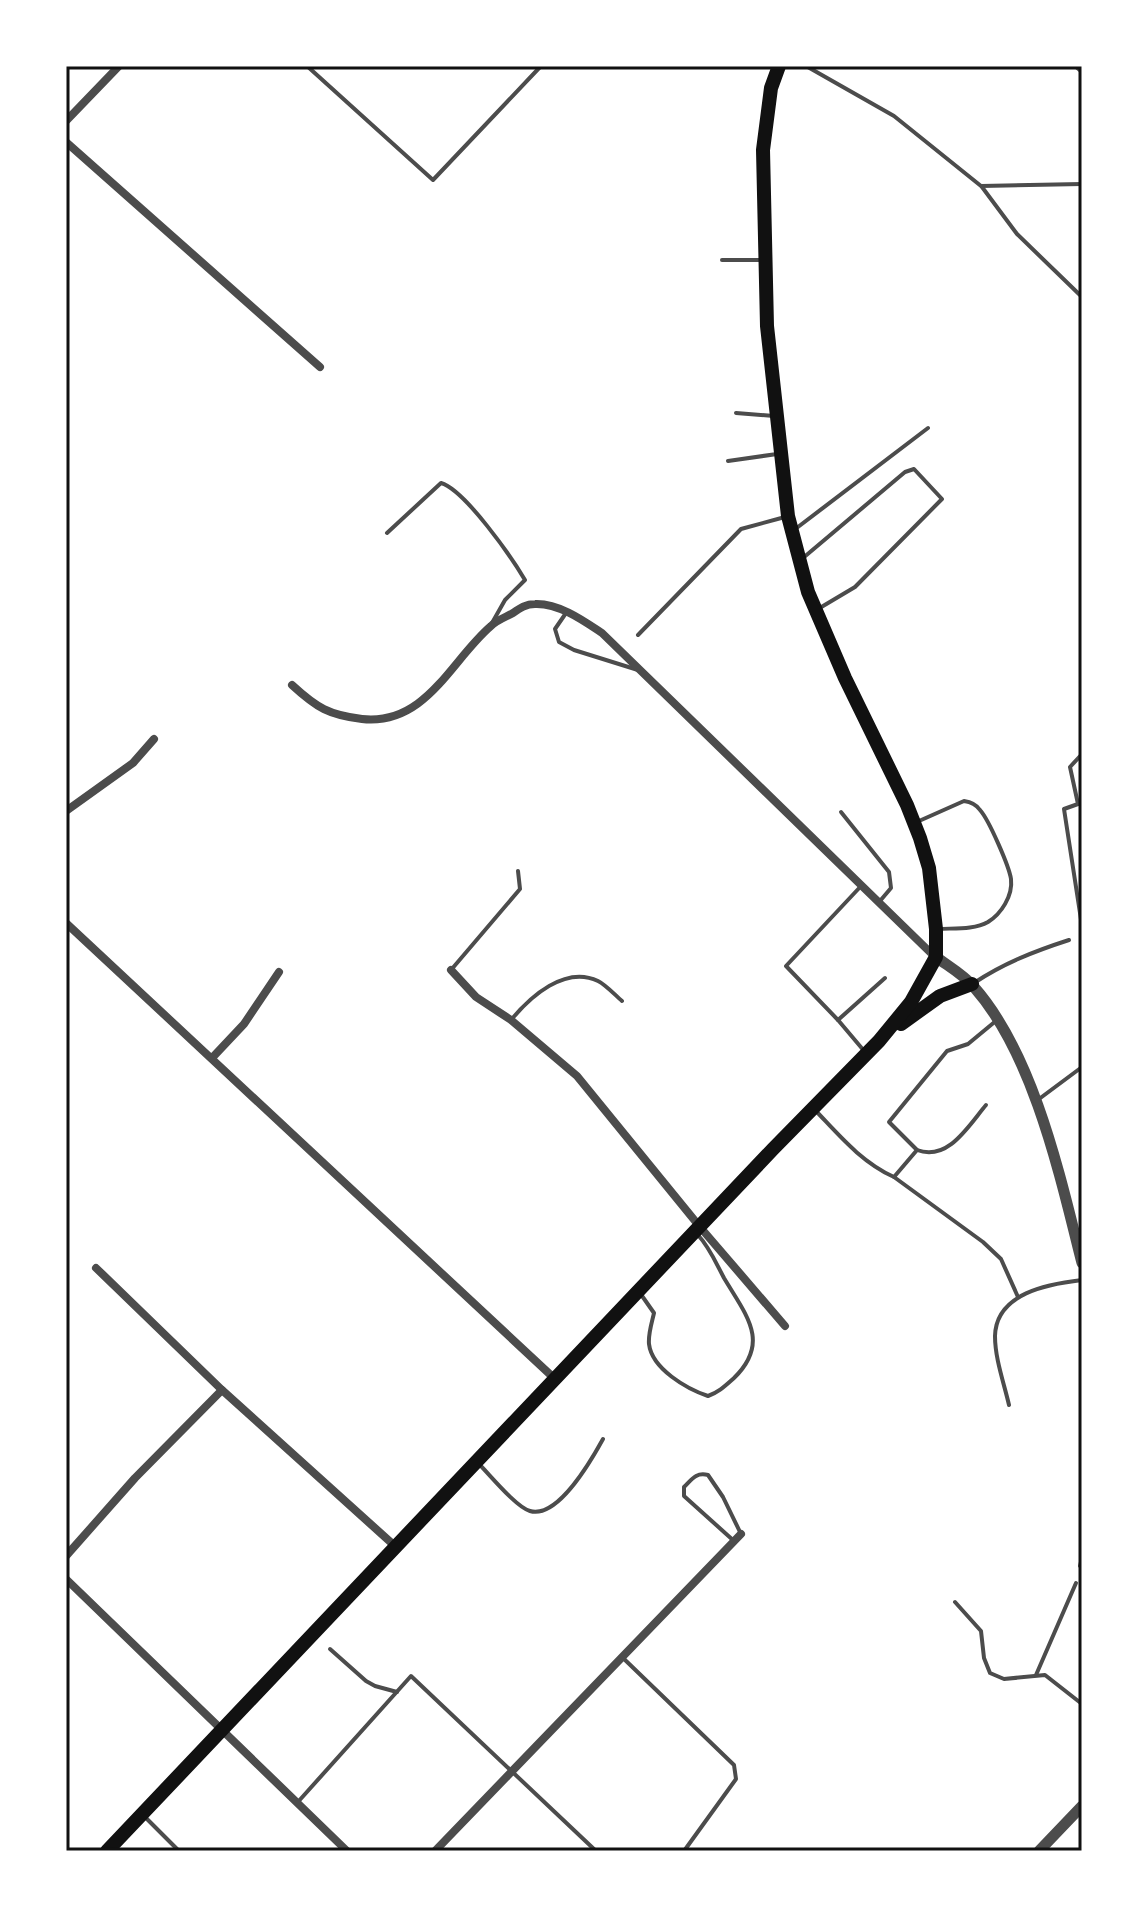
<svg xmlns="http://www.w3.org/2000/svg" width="1148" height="1917" font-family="Arial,sans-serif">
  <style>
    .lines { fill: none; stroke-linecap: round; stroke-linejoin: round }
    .service { stroke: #4c4c4c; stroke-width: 4 }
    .minor { stroke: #4c4c4c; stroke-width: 8 }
    .tertiary { stroke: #4c4c4c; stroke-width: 11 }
    .primary { stroke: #111; stroke-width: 14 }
    .neatline { fill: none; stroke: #111; stroke-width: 3 }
  </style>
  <rect width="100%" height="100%" fill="#fff"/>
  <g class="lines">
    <g class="service">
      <path d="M307,66L433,180L541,66"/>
      <path d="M806,66L894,116L981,186L1082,184"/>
      <path d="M1075,66L1082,72"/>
      <path d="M982,187L1017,234L1082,297"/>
      <path d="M722,260H764"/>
      <path d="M736,413L774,416"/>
      <path d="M728,461L777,454"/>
      <path d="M794,530L928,428"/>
      <path d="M387,533L441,483C465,490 512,558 525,580L505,600L492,623"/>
      <path d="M803,558L905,472L914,469L942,499L855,587L818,609"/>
      <path d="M566,613L555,629L559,642L574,650L638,670"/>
      <path d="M638,635L741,529L785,517"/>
      <path d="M1082,754L1070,767L1078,804L1064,809L1082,926"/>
      <path d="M841,812L889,872L891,888L880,901"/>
      <path d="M919,821L964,801C971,802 976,804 980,810C989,820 1009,866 1011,879C1013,896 1001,914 988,922C974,930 954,928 938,929"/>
      <path d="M451,970L520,889L518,871"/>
      <path d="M974,983C1004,963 1035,951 1069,940"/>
      <path d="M511,1020C530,997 565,965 598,981C606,985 615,995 622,1001"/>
      <path d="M838,1020L786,966L862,885"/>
      <path d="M865,1052L838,1020L885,978"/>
      <path d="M1039,1099L1082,1067"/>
      <path d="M815,1110C839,1135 861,1162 894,1177L917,1150L889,1122L947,1051L968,1044L997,1020"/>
      <path d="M917,1150C948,1162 969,1125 986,1105"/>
      <path d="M894,1177L983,1242L1001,1259L1018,1297"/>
      <path d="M640,1293L654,1313C652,1322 648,1334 649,1344C652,1369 687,1389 708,1396C719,1392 725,1386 734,1378C771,1342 746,1315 724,1278C716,1263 710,1248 698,1235"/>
      <path d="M1009,1405C1004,1383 995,1359 995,1336C996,1293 1048,1284 1082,1280"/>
      <path d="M479,1464C490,1475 516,1507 530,1511C558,1519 592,1459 603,1439"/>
      <path d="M734,1541L684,1496V1487C692,1479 696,1472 708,1475L723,1497L741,1534"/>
      <path d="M1080,1566L1082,1558"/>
      <path d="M955,1602L981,1631L984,1658L990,1673L1004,1679L1045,1675L1082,1704"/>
      <path d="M330,1649L366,1681L375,1686L397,1692"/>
      <path d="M623,1658L734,1765L736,1779L684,1851"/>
      <path d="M1036,1675L1076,1583"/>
      <path d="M297,1803L411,1676L596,1851"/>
      <path d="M144,1816L179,1851"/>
    </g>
    <g class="minor">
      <path d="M66,121L119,66"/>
      <path d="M66,142L320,367"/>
      <path d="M292,685C317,708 329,715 362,719C426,726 451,660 491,626C497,620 506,617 513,613C520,608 526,604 535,604C559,603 584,621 602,633L935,957"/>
      <path d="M66,811L133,763L154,739"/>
      <path d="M66,923L555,1379"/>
      <path d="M451,970L476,997L511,1020L577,1076L700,1227L785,1326"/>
      <path d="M212,1058L244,1024L279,972"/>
      <path d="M96,1268L222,1390L396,1547"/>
      <path d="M66,1556L135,1478L222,1390"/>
      <path d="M66,1579L347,1851"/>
      <path d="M435,1851L741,1534"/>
    </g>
    <g class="tertiary">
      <path d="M936,957C948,966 964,975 974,987C1034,1055 1060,1176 1082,1263"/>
      <path d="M1039,1851L1082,1806"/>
    </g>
    <g class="primary">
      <path d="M901,1024L940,996L972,984"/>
      <path d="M107,1851L773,1149L879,1041L911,1002L936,957V929L929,868L920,838L907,805L845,678L808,592L788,516L767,326L763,150L771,88L779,66"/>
    </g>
  </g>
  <rect width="1148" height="1917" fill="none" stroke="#ffffff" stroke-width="136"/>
  <rect x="68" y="68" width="1012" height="1781" class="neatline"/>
</svg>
